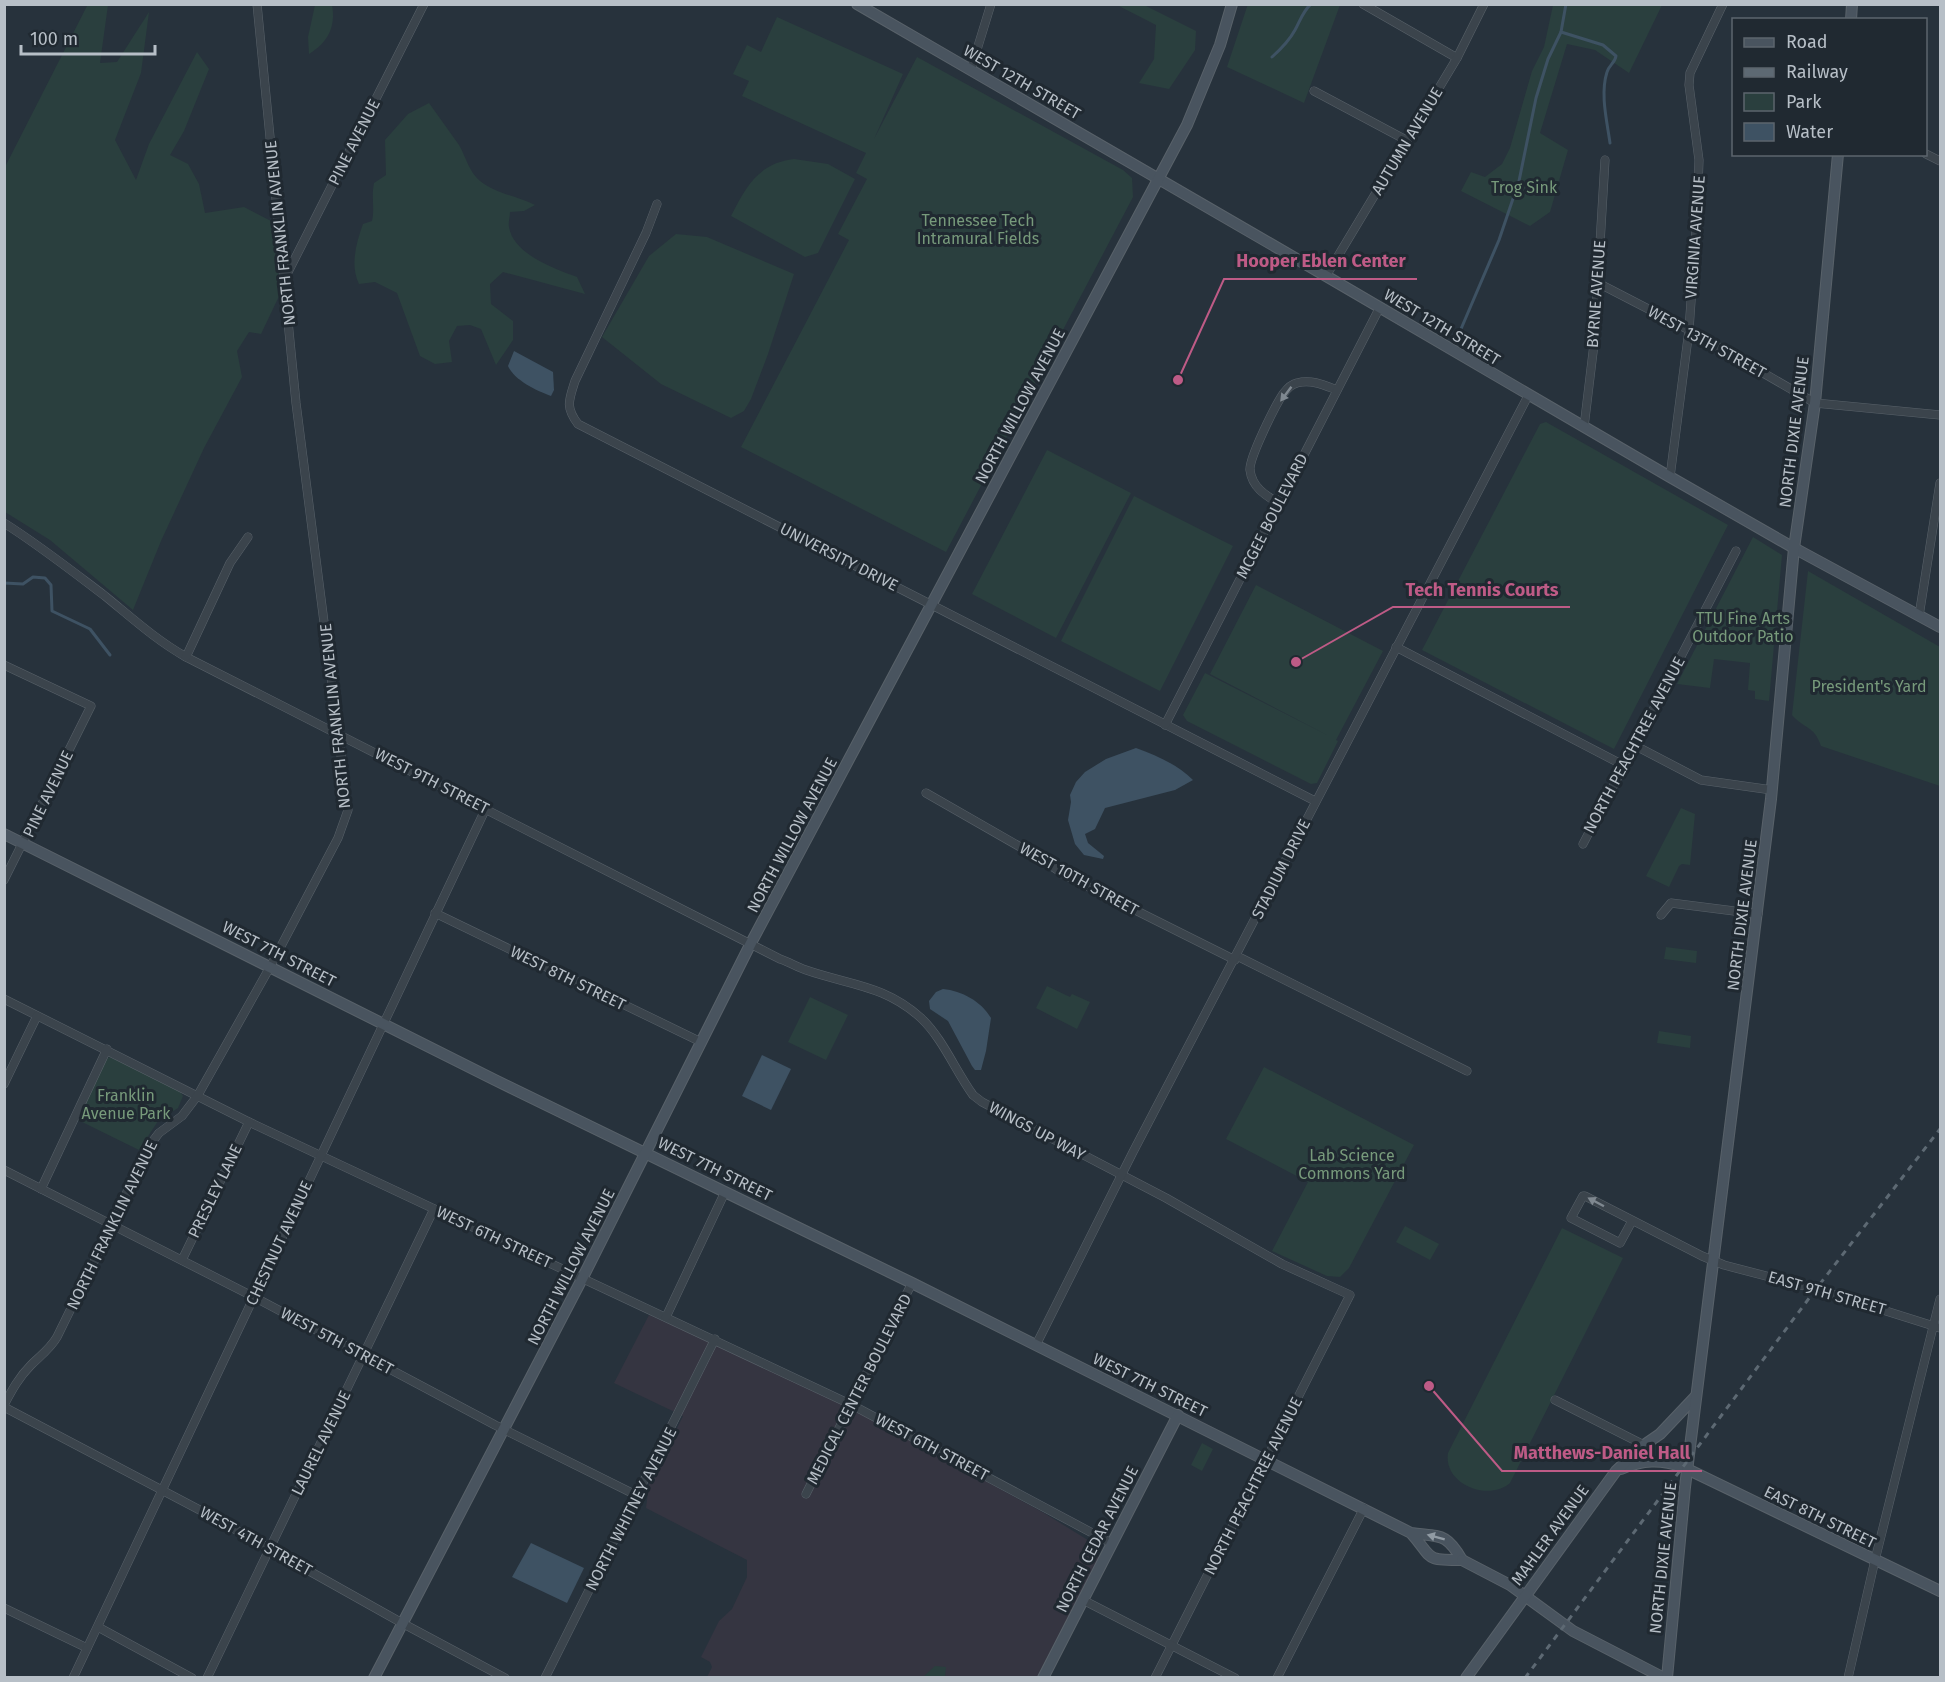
<svg xmlns="http://www.w3.org/2000/svg" width="1945" height="1682" font-family="'Fira Sans',sans-serif">
  <style>
    .medical { fill: #353541 }
    .green { fill: #2a3f3e }
    .water { fill: #3e5263 }
    .lines { fill: none; stroke-linecap: round; stroke-linejoin: round }
    .stream { stroke: #3e5263; stroke-width: 3 }
    .street-casing { stroke: #59626a; stroke-width: 9 }
    .secondary-casing { stroke: #59626a; stroke-width: 12 }
    .street { stroke: #3b444c; stroke-width: 8 }
    .secondary { stroke: #49545f; stroke-width: 10 }
    .rail { stroke: #5d6973; stroke-width: 3; stroke-dasharray: 6 6; stroke-linecap: butt }
    .oneway { fill: #7f8890 }
    .oneway2 { fill: #909aa3 }
    .labels { text-anchor: middle; dominant-baseline: central; stroke-width: 6; stroke-linejoin: round; paint-order: stroke }
    .street-label { font-size: 16px; fill: #b7bfc7; stroke: #202931 }
    .park-label { font-size: 16px; fill: #779a7b; stroke: #202931 }
    .leader { fill: none; stroke: #be5b86; stroke-width: 2 }
    .callout-dot { fill: #be5b86; stroke: #202931; stroke-width: 2 }
    .callout-label { font-size: 18px; text-anchor: middle; font-weight: bold; fill: #be5b86; stroke: #202931; stroke-width: 6; stroke-linejoin: round; paint-order: stroke }
  </style>
  <rect width="100%" height="100%" fill="#27323c"/>
  <path class="medical" d="M649,1315L727,1349L862,1414L1044,1513L1091,1542L1098,1549V1559L1037,1677H707L712,1667L710,1662L701,1657L719,1621L732,1609L747,1577V1560L646,1508L649,1484L683,1416L614,1383Z"/>
  <g class="green">
    <path d="M88,4L108,5L100,63L117,62L149,12L141,73L115,140L136,180L149,144L197,52L209,69L184,131L170,155L188,164L199,184L205,213L244,207L271,221L281,292L261,334L249,332L237,351L242,377L204,448L161,541L133,610L50,540L5,512V167Z"/>
    <path d="M1248,4L1340,5L1304,103L1227,67Z"/>
    <path d="M315,5H332C336,27 328,42 309,54L308,37Z"/>
    <path d="M1117,5H1144L1196,31L1195,50L1169,89L1139,83L1154,59L1156,25Z"/>
    <path d="M1553,5H1662L1629,73L1595,50L1567,44L1540,133L1568,150L1550,212L1530,226L1461,191L1471,172L1485,177L1502,164L1510,148L1532,71L1544,47Z"/>
    <path d="M777,17L903,74L874,139L917,57L1123,170L1132,178L1133,197L946,552L741,447L849,240L838,234L867,179L856,173L866,153L742,96L749,81L733,74L747,45L761,52Z"/>
    <path d="M429,103C439,117 449,131 459,145C466,157 469,172 480,181C496,194 518,196 535,205L524,211L510,212C510,217 508,223 509,227C513,254 555,269 577,277L585,294L503,272L490,284L491,304L513,321V340L496,365L481,329L470,325L457,326L449,341L452,362L435,364L420,356L397,293L375,282L359,284C350,266 356,243 363,224L372,221C375,208 371,198 374,183L386,175L385,140L408,114Z"/>
    <path d="M794,159L828,164L855,179L818,253L805,257L731,216C746,186 759,163 794,159Z"/>
    <path d="M676,234L707,237L794,274L768,354L751,399L744,411L731,418L661,384L602,337L649,256Z"/>
    <path d="M1546,422L1728,525L1614,749L1422,650L1540,424Z"/>
    <path d="M1047,450L1131,493L1056,638L972,594Z"/>
    <path d="M1134,496L1233,546L1160,691L1061,641Z"/>
    <path d="M1753,537L1782,555L1769,701L1755,699V691L1748,690L1750,663L1714,659L1710,688L1677,684Z"/>
    <path d="M1808,571L1940,647V786L1821,746C1814,725 1804,729 1792,715Z"/>
    <path d="M1256,585L1383,651L1336,740L1338,741L1317,783L1311,784L1187,721L1183,715L1205,673L1329,736L1210,674Z"/>
    <path d="M1681,808L1695,814L1690,865L1682,864L1679,866L1669,887L1646,876Z"/>
    <path d="M1666,947L1697,951L1696,963L1664,959Z"/>
    <path d="M1047,986L1070,997L1072,994L1090,1002L1077,1029L1036,1008Z"/>
    <path d="M810,997L848,1015L826,1060L788,1042Z"/>
    <path d="M1659,1031L1691,1036L1690,1048L1657,1043Z"/>
    <path d="M110,1057L179,1090L183,1096L178,1108L158,1121L139,1150L78,1120L106,1059Z"/>
    <path d="M1264,1067L1414,1145L1349,1268L1340,1277L1327,1276L1272,1251L1308,1182L1226,1139Z"/>
    <path d="M1405,1226L1439,1244L1430,1260L1396,1242Z"/>
    <path d="M1562,1228L1623,1258L1510,1483C1488,1502 1443,1484 1448,1453Z"/>
    <path d="M1202,1443L1213,1449L1202,1471L1191,1465Z"/>
    <path d="M935,1666L946,1667L945,1677H923Z"/>
  </g>
  <g class="water">
    <path d="M514,351L553,372L554,390L551,396C537,391 514,380 508,366Z"/>
    <path d="M1136,748C1157,756 1177,764 1193,780L1175,790L1105,808L1095,829L1085,834L1088,843L1104,856L1103,859L1084,855L1075,844L1068,820L1071,802L1070,795L1076,782L1085,772L1106,759Z"/>
    <path d="M943,989C962,991 981,1001 991,1018L986,1051L981,1070H975L972,1066L948,1021L930,1009L929,1001L936,992Z"/>
    <path d="M762,1055L791,1069L771,1110L742,1096Z"/>
    <path d="M531,1543L584,1568L567,1603L512,1577Z"/>
  </g>
  <g class="lines">
    <g class="stream">
      <path d="M1566,4L1561,32L1603,45L1616,56C1615,63 1609,65 1607,72C1600,94 1607,121 1610,143"/>
      <path d="M1272,57C1281,49 1289,41 1295,30C1300,21 1303,11 1311,4"/>
      <path d="M1458,336L1499,240L1519,181L1536,98L1548,59L1561,32"/>
      <path d="M4,583L23,584L33,577L45,578L51,585L52,611L90,629L110,655"/>
    </g>
    <g class="street-casing">
      <g id="street">
        <path d="M1363,4L1457,58"/>
        <path d="M971,69L991,4"/>
        <path d="M1314,91L1406,140"/>
        <path d="M1926,154L1940,161"/>
        <path d="M657,204L646,233L575,381C569,400 565,407 578,424L1315,801"/>
        <path d="M1326,276L1457,58L1484,4"/>
        <path d="M285,278L424,4"/>
        <path d="M1598,283L1689,330L1815,403L1940,415"/>
        <path d="M1584,427L1594,344L1605,160"/>
        <path d="M1670,477L1689,330L1697,215L1699,160L1689,85L1690,73L1723,4"/>
        <path d="M1278,503C1265,495 1252,487 1250,470C1249,458 1275,406 1283,394C1286,390 1292,384 1297,383C1311,379 1324,385 1337,390"/>
        <path d="M4,523C39,545 72,571 105,596C132,618 156,640 186,657L780,959C789,962 797,967 806,970C849,985 885,985 921,1018C943,1039 955,1070 973,1095L982,1102L1166,1198L1282,1264L1350,1295L1155,1678"/>
        <path d="M1919,616L1940,483"/>
        <path d="M1396,647L1623,765"/>
        <path d="M186,657L230,563L248,537"/>
        <path d="M4,665L91,706L4,880"/>
        <path d="M1165,725L1380,307"/>
        <path d="M1634,745L1701,780L1772,790"/>
        <path d="M926,793L1036,856L1065,875L1235,960"/>
        <path d="M1583,844L1736,551"/>
        <path d="M435,913L701,1042"/>
        <path d="M1661,915L1671,903L1758,914"/>
        <path d="M1241,958L1467,1071"/>
        <path d="M4,999L249,1122L852,1405L1111,1543"/>
        <path d="M4,1084L37,1016"/>
        <path d="M4,1170L254,1297L495,1425L638,1496"/>
        <path d="M41,1189L107,1049"/>
        <path d="M1632,1221L1620,1243L1571,1218L1583,1196H1585L1702,1256L1724,1265L1816,1289L1940,1328"/>
        <path d="M182,1260L249,1122"/>
        <path d="M666,1317L725,1192"/>
        <path d="M1036,1345L1133,1152L1528,396"/>
        <path d="M1555,1400L1644,1445"/>
        <path d="M4,1405C12,1390 19,1377 31,1365C40,1356 50,1349 57,1337L112,1225L146,1150L159,1133L182,1116L198,1095L270,967L338,838L348,810L296,403L257,4"/>
        <path d="M4,1407L213,1517L402,1623L505,1678"/>
        <path d="M806,1494L912,1283"/>
        <path d="M1083,1600L1235,1678"/>
        <path d="M4,1608L87,1648"/>
        <path d="M98,1627L192,1678"/>
        <path d="M73,1678L486,808"/>
        <path d="M207,1678L434,1209"/>
        <path d="M545,1678L715,1339"/>
        <path d="M1277,1678L1364,1508"/>
        <path d="M1848,1678L1875,1560L1940,1299"/>
      </g>
    </g>
    <g class="secondary-casing">
      <g id="secondary">
        <path d="M857,4L1326,276L1670,477L1794,548L1940,627"/>
        <path d="M1851,20L1852,4"/>
        <path d="M4,834L495,1080L912,1283L1411,1533C1440,1537 1446,1532 1462,1560C1423,1560 1434,1559 1411,1533"/>
        <path d="M1621,1469C1643,1460 1660,1459 1683,1467L1940,1591"/>
        <path d="M1462,1560L1510,1585L1573,1631L1664,1678"/>
        <path d="M374,1678L582,1279L751,943L1187,125L1220,45L1232,4"/>
        <path d="M1043,1678L1178,1415"/>
        <path d="M1466,1678L1616,1471L1644,1445L1660,1434L1696,1396"/>
        <path d="M1667,1678L1685,1487L1771,799L1794,548L1815,403L1838,154"/>
      </g>
    </g>
    <use href="#street" class="street"/>
    <use href="#secondary" class="secondary"/>
    <path class="rail" d="M1525,1678L1816,1289L1940,1129"/>
  </g>
  <defs><path id="oneway-solid" d="M-6-.8H1V-3.2L6.5 0L1 3.2V.8H-6Z" transform="scale(1.5)"/></defs>
  <g class="oneway">
    <use href="#oneway-solid" transform="translate(1286 394) rotate(127)"/>
    <use href="#oneway-solid" transform="translate(1596 1202) rotate(-152)"/>
  </g>
  <use class="oneway2" href="#oneway-solid" transform="translate(1436 1537) rotate(-165)"/>
  <g class="labels">
    <g class="street-label">
      <text transform="translate(1022 82) rotate(30)">WEST 12TH STREET</text>
      <text transform="translate(1407 141) rotate(-59)">AUTUMN AVENUE</text>
      <text transform="translate(354 142) rotate(-63)">PINE AVENUE</text>
      <text transform="translate(280 233) rotate(-96)">NORTH FRANKLIN AVENUE</text>
      <text transform="translate(1695 237) rotate(-86)">VIRGINIA AVENUE</text>
      <text transform="translate(1596 294) rotate(-86)">BYRNE AVENUE</text>
      <text transform="translate(1442 327) rotate(31)">WEST 12TH STREET</text>
      <text transform="translate(1707 342) rotate(29)">WEST 13TH STREET</text>
      <text transform="translate(1020 406) rotate(-62)">NORTH WILLOW AVENUE</text>
      <text transform="translate(1794 432) rotate(-83)">NORTH DIXIE AVENUE</text>
      <text transform="translate(1272 516) rotate(-63)">MCGEE BOULEVARD</text>
      <text transform="translate(839 557) rotate(27)">UNIVERSITY DRIVE</text>
      <text transform="translate(335 716) rotate(-96)">NORTH FRANKLIN AVENUE</text>
      <text transform="translate(1634 745) rotate(-62)">NORTH PEACHTREE AVENUE</text>
      <text transform="translate(432 781) rotate(27)">WEST 9TH STREET</text>
      <text transform="translate(48 794) rotate(-64)">PINE AVENUE</text>
      <text transform="translate(792 835) rotate(-62)">NORTH WILLOW AVENUE</text>
      <text transform="translate(1281 869) rotate(-63)">STADIUM DRIVE</text>
      <text transform="translate(1079 879) rotate(29)">WEST 10TH STREET</text>
      <text transform="translate(1742 915) rotate(-83)">NORTH DIXIE AVENUE</text>
      <text transform="translate(279 954) rotate(27)">WEST 7TH STREET</text>
      <text transform="translate(568 978) rotate(26)">WEST 8TH STREET</text>
      <text transform="translate(1037 1131) rotate(28)">WINGS UP WAY</text>
      <text transform="translate(715 1169) rotate(26)">WEST 7TH STREET</text>
      <text transform="translate(215 1191) rotate(-64)">PRESLEY LANE</text>
      <text transform="translate(112 1225) rotate(-64)">NORTH FRANKLIN AVENUE</text>
      <text transform="translate(494 1237) rotate(25)">WEST 6TH STREET</text>
      <text transform="translate(279 1243) rotate(-65)">CHESTNUT AVENUE</text>
      <text transform="translate(571 1267) rotate(-63)">NORTH WILLOW AVENUE</text>
      <text transform="translate(1827 1293) rotate(16)">EAST 9TH STREET</text>
      <text transform="translate(337 1341) rotate(28)">WEST 5TH STREET</text>
      <text transform="translate(1150 1385) rotate(26)">WEST 7TH STREET</text>
      <text transform="translate(859 1389) rotate(-63)">MEDICAL CENTER BOULEVARD</text>
      <text transform="translate(321 1443) rotate(-64)">LAUREL AVENUE</text>
      <text transform="translate(932 1447) rotate(28)">WEST 6TH STREET</text>
      <text transform="translate(1253 1486) rotate(-63)">NORTH PEACHTREE AVENUE</text>
      <text transform="translate(631 1509) rotate(-63)">NORTH WHITNEY AVENUE</text>
      <text transform="translate(1820 1517) rotate(26)">EAST 8TH STREET</text>
      <text transform="translate(1550 1535) rotate(-54)">MAHLER AVENUE</text>
      <text transform="translate(1097 1539) rotate(-63)">NORTH CEDAR AVENUE</text>
      <text transform="translate(256 1541) rotate(29)">WEST 4TH STREET</text>
      <text transform="translate(1663 1558) rotate(-84)">NORTH DIXIE AVENUE</text>
    </g>
    <g class="park-label">
      <text x="1524" y="187">Trog Sink</text>
      <text x="978" y="220">Tennessee Tech<tspan x="978" dy="18">Intramural Fields</tspan></text>
      <text x="1743" y="618">TTU Fine Arts<tspan x="1743" dy="18">Outdoor Patio</tspan></text>
      <text x="1869" y="686">President's Yard</text>
      <text x="126" y="1095">Franklin<tspan x="126" dy="18">Avenue Park</tspan></text>
      <text x="1352" y="1155">Lab Science<tspan x="1352" dy="18">Commons Yard</tspan></text>
    </g>
  </g>
  <path class="leader" d="M1178 380L1224 279H1417M1296 662L1393 607H1570M1429 1386L1502 1471H1702"/>
  <g class="callout-dot">
    <circle cx="1178" cy="380" r="6"/>
    <circle cx="1296" cy="662" r="6"/>
    <circle cx="1429" cy="1386" r="6"/>
  </g>
  <g class="callout-label">
    <text x="1321" y="267">Hooper Eblen Center</text>
    <text x="1482" y="596">Tech Tennis Courts</text>
    <text x="1602" y="1459">Matthews-Daniel Hall</text>
  </g>
  <rect width="1945" height="1682" fill="none" stroke="#b7bfc7" stroke-width="12"/>
  <rect x="1732" y="18" width="195" height="138" fill="#202931" stroke="#5c656d" stroke-width="1.5"/>
  <rect x="1744" y="38" width="30" height="9" fill="#49545f" stroke="#5c656d" stroke-width="1.5"/>
  <text x="1786" y="48" font-size="18" fill="#b7bfc7">Road</text>
  <rect x="1744" y="68" width="30" height="9" fill="#5d6973" stroke="#5c656d" stroke-width="1.5"/>
  <text x="1786" y="78" font-size="18" fill="#b7bfc7">Railway</text>
  <rect x="1744" y="93" width="30" height="18" fill="#2a3f3e" stroke="#5c656d" stroke-width="1.5"/>
  <text x="1786" y="108" font-size="18" fill="#b7bfc7">Park</text>
  <rect x="1744" y="123" width="30" height="18" fill="#3e5263" stroke="#5c656d" stroke-width="1.5"/>
  <text x="1786" y="138" font-size="18" fill="#b7bfc7">Water</text>
  <path d="M21 45v9h134v-9" fill="none" stroke="#b7bfc7" stroke-width="3"/>
  <text x="30" y="45" font-size="18" fill="#b7bfc7" stroke="#202931" stroke-width="4.5" paint-order="stroke">100 m</text>
</svg>
